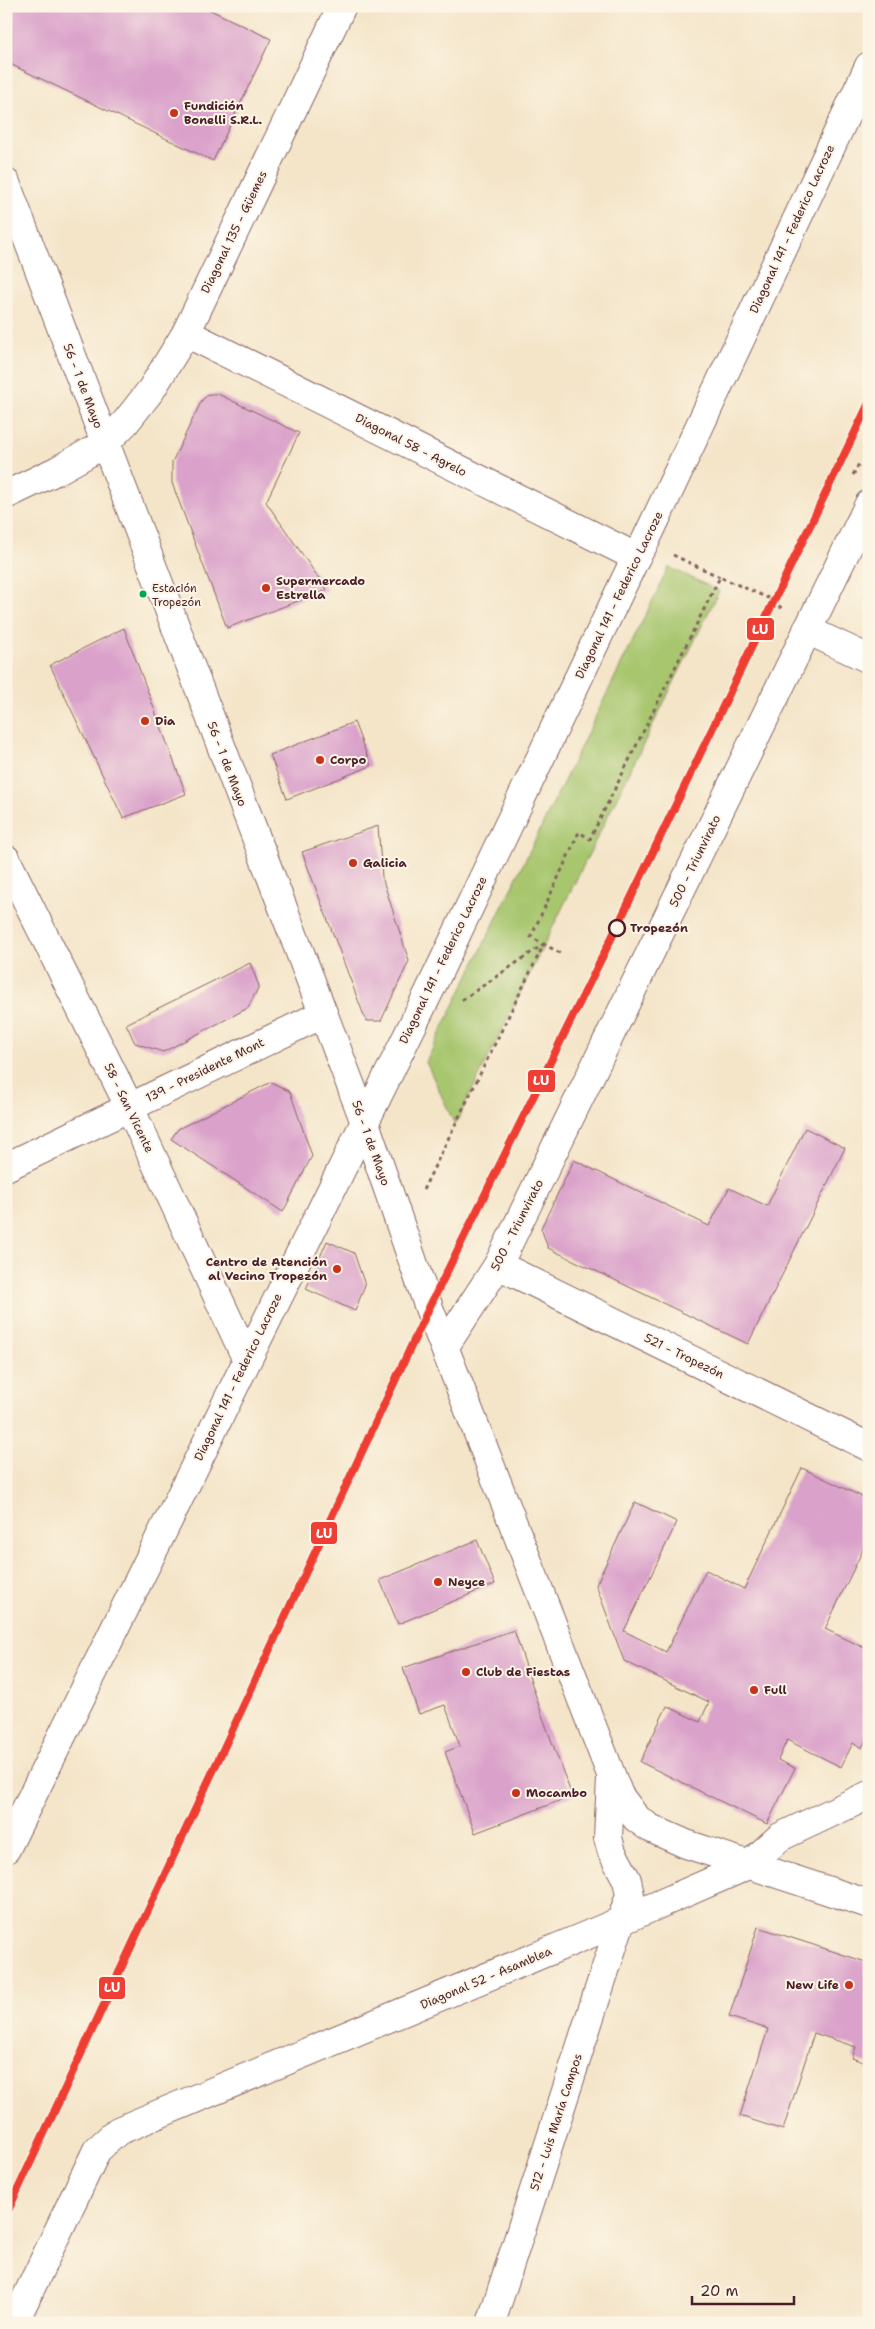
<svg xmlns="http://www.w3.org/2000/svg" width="875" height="2329" font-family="'Shantell Sans',sans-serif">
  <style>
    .green { fill: #a7c66e; stroke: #78724c }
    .building { fill: #daa1ca }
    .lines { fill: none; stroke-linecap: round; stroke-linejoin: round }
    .minor-casing { stroke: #866462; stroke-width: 30 }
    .tertiary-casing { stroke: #866462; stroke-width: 30 }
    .secondary-casing { stroke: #866462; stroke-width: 30 }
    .path { stroke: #866462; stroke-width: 3; stroke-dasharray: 4 4; stroke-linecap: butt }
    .minor { stroke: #fff; stroke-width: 28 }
    .tertiary { stroke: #fff; stroke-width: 28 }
    .secondary { stroke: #fff; stroke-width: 28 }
    .rail-1-casing { stroke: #fcf5e5; stroke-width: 11 }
    .rail-1 { stroke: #ef3e33; stroke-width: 8 }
    .poi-dot { fill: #c8321e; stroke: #fcf5e5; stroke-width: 2 }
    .bus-dot { fill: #00a651; stroke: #fcf5e5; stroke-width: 2 }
    .stop-dot { fill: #fcf5e5; stroke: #4a1f2b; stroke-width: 2.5 }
    .labels { text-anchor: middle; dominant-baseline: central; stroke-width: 4; stroke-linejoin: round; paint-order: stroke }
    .bus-label { font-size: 11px; fill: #4a1f2b; stroke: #fcf5e5; text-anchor: start }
    .poi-label { font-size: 12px; font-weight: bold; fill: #4a1f2b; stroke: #fcf5e5; text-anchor: start }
    .street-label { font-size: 12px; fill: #4a1f2b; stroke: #fcf5e5 }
    .stop-label { font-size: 12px; font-weight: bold; fill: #4a1f2b; stroke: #fcf5e5; text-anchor: start }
    .line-badge { stroke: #fcf5e5; stroke-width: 2 }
    .badge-label { font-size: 14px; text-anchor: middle; font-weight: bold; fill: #fff }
  </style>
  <rect width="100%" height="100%" fill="#fcf5e5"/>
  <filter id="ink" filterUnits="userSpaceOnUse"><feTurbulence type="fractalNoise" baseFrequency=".02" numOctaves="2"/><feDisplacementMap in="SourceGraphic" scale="10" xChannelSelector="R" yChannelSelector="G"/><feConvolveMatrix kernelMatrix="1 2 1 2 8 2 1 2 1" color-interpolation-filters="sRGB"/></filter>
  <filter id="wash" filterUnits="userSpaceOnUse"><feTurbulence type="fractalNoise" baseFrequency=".0096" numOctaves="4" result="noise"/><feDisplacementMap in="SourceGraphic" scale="20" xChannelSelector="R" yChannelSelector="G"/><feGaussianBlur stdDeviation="1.12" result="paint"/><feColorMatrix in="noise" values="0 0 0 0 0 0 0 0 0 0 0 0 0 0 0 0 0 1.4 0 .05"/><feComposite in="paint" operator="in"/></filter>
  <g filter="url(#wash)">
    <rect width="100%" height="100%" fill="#f4e5c9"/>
    <path class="green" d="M669,567L719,591L455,1125L426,1062Z"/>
    <g id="blocks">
      <g class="building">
        <path d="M6,6H202L271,39L213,161L12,65L6,50Z"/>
        <path d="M209,394H218L299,433L266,502L327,590L227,628L172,483V462L202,400Z"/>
        <path d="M124,628L186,794L123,818L50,665Z"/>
        <path d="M354,722L371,766L287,799L270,755Z"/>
        <path d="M378,826L382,877L409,961L381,1021H366L302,852Z"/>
        <path d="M250,963L259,986L248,1008L163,1052L135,1043L126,1024Z"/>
        <path d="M271,1082L290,1092L312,1156L283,1212L171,1139L178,1129Z"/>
        <path d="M805,1128L845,1148L748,1344L548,1248L541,1228L574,1160L709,1226L729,1188L767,1206Z"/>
        <path d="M327,1241L354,1253L365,1285L355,1311L306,1289Z"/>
        <path d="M802,1468L869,1500V1537L825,1629L869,1650V1733L862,1748L853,1743L841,1767L787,1740L778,1760L795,1768L767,1824L640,1762L667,1706L700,1722L709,1702L624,1661L596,1585L635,1502L677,1522L624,1631L666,1652L706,1570L744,1589Z"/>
        <path d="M477,1540L495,1584L398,1624L380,1580Z"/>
        <path d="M514,1630L542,1715L572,1796L475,1833L445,1752L460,1746L445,1705L419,1714L403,1668Z"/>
        <path d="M758,1927L869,1963V2064L852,2058L856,2047L814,2033L783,2130L740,2116L768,2029L729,2017Z"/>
      </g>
    </g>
  </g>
  <g filter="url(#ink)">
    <use href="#blocks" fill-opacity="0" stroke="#866462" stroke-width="1"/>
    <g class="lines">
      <g class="minor-casing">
        <g id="minor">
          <path d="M186,333L636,557"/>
          <path d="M6,495L58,470L104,444L125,423L151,390L186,333L342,6"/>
          <path d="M807,630L869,659"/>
          <path d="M6,859L129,1106L247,1360"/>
          <path d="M6,1167L323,1014"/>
          <path d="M498,1265L869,1447"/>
          <path d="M445,1346L498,1265L869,504"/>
          <path d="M14,2323L97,2150L118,2131L621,1921L749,1865"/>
          <path d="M491,2323L621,1921"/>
        </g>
      </g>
      <g class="tertiary-casing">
        <g id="tertiary">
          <path d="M6,1849L429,992L636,557L645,542L869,66"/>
          <path d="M749,1865L780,1837L869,1795"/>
        </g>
      </g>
      <g class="secondary-casing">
        <g id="secondary">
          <path d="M6,183L364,1120L429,1308L619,1795L636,1818L650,1828L686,1844L869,1904"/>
          <path d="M611,1779L608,1838L612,1852L627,1880L630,1895L621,1921"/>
        </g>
      </g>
      <g class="path">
        <path d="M853,475L859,464L869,471"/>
        <path d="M673,555L720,577"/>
        <path d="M560,953L531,937L579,832L590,839L720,577L775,601L783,610"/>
        <path d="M462,1000L544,944"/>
        <path d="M423,1190L544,944"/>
      </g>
      <use href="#minor" class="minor"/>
      <use href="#tertiary" class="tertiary"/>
      <use href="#secondary" class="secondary"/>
      <g class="rail-1-casing">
        <path id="rail-1" d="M6,2215L429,1308L616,929L869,403"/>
      </g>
      <use href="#rail-1" class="rail-1"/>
    </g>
  </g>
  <g class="poi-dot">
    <circle cx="174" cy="113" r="5"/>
    <circle cx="266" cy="588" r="5"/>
    <circle cx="145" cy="721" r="5"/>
    <circle cx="320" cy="760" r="5"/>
    <circle cx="353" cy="863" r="5"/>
    <circle cx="337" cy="1269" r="5"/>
    <circle cx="438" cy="1582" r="5"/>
    <circle cx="466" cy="1672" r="5"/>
    <circle cx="754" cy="1690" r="5"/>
    <circle cx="516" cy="1793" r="5"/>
    <circle cx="849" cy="1985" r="5"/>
  </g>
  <circle class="bus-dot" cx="143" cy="594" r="4.5"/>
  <circle class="stop-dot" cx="617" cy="928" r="8"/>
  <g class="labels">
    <g class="bus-label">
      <text x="152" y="588">Estación<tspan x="152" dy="14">Tropezón</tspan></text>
    </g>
    <g class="poi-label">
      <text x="184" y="106">Fundición<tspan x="184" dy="14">Bonelli S.R.L.</tspan></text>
      <text x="276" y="581">Supermercado<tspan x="276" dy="14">Estrella</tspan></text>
      <text x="155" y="721">Dia</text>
      <text x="330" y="760">Corpo</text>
      <text x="363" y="863">Galicia</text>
      <text x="327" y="1262" text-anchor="end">Centro de Atención<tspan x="327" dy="14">al Vecino Tropezón</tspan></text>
      <text x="448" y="1582">Neyce</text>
      <text x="476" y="1672">Club de Fiestas</text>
      <text x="764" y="1690">Full</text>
      <text x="526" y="1793">Mocambo</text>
      <text x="839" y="1985" text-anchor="end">New Life</text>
    </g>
    <g class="street-label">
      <text transform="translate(792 229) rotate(-65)">Diagonal 141 - Federico Lacroze</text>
      <text transform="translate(234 232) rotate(-64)">Diagonal 135 - Güemes</text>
      <text transform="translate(83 386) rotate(69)">56 - 1 de Mayo</text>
      <text transform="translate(411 445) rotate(27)">Diagonal 58 - Agrelo</text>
      <text transform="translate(619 595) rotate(-64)">Diagonal 141 - Federico Lacroze</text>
      <text transform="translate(227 764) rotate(69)">56 - 1 de Mayo</text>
      <text transform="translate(695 861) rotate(-64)">500 - Triunvirato</text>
      <text transform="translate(443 960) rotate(-64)">Diagonal 141 - Federico Lacroze</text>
      <text transform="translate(205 1070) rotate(-26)">139 - Presidente Mont</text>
      <text transform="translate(129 1108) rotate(64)">58 - San Vicente</text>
      <text transform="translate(371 1143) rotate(70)">56 - 1 de Mayo</text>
      <text transform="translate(517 1225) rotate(-63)">500 - Triunvirato</text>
      <text transform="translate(684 1356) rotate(26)">521 - Tropezón</text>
      <text transform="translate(238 1377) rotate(-64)">Diagonal 141 - Federico Lacroze</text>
      <text transform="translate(486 1978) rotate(-23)">Diagonal 52 - Asamblea</text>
      <text transform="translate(556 2122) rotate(-72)">512 - Luis María Campos</text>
    </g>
    <g class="stop-label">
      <text x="630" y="928">Tropezón</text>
    </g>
  </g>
  <g class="line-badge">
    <rect x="746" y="617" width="29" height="24" rx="5" fill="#ef3e33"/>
    <rect x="527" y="1069" width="29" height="24" rx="5" fill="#ef3e33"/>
    <rect x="310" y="1521" width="28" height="24" rx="5" fill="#ef3e33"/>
    <rect x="98" y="1976" width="28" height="24" rx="5" fill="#ef3e33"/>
  </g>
  <g class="badge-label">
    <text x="760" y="634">LU</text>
    <text x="541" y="1085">LU</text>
    <text x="324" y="1538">LU</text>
    <text x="112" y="1992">LU</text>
  </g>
  <rect width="875" height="2329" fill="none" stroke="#fcf5e5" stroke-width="25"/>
  <path d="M692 2296v8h102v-8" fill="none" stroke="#4a1f2b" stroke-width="2.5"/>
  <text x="700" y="2296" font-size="15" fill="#4a1f2b" stroke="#fcf5e5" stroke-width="4" paint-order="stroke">20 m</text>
</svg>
